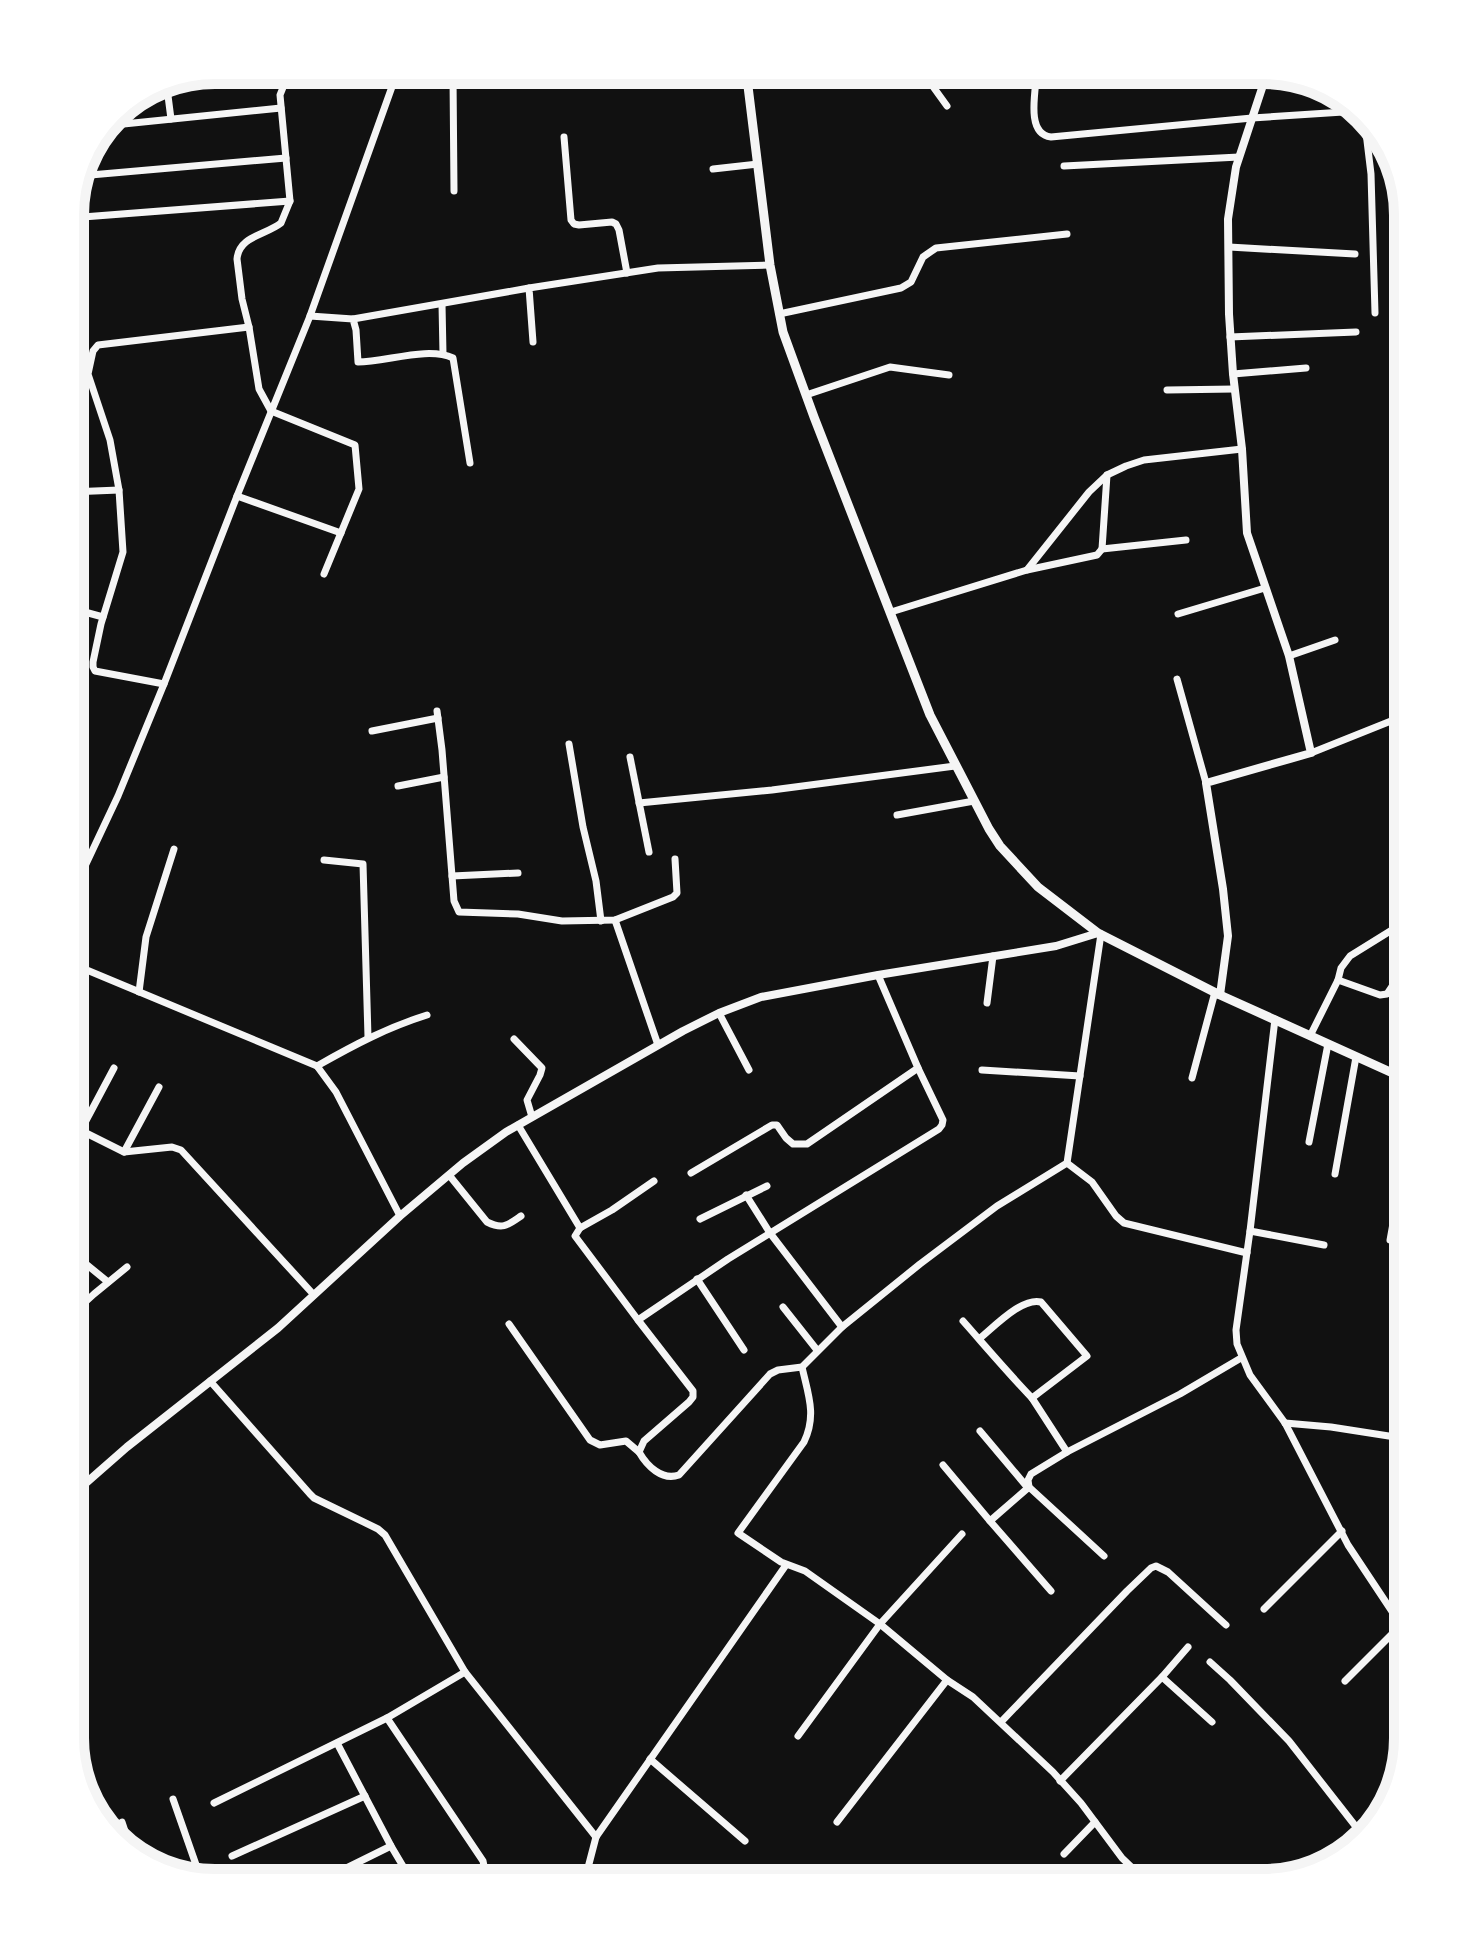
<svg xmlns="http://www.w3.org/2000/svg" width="1478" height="1953" font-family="'Space Grotesk',sans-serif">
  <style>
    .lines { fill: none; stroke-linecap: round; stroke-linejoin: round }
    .minor { stroke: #f5f5f5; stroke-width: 7 }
    .tertiary { stroke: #f5f5f5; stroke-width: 8 }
    .secondary { stroke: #f5f5f5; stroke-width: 9 }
    .rim { fill: none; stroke: #f5f5f5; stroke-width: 10 }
  </style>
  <rect width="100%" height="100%" fill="#111"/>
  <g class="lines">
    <g class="minor">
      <path d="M921,70L947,106"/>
      <path d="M1037,70C1036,90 1025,134 1051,137L1252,118L1359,111"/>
      <path d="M453,76L454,191"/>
      <path d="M167,88L171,119"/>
      <path d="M1364,116L1371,174L1375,313"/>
      <path d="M104,126L281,108"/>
      <path d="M564,137L571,220L574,224L579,225L612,222L616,224L619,230L627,273"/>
      <path d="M1064,166L1239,157"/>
      <path d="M713,169L758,164"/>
      <path d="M79,176L286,158"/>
      <path d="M70,218L290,201"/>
      <path d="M1229,247L1355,254"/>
      <path d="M442,304L443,354"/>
      <path d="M779,314L901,288L911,282L923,257L936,248L1067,234"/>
      <path d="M310,316L353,319L356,330L358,362C386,362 428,346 453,358L470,463"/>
      <path d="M353,319L529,288"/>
      <path d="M249,327L98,345L93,351L88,374L110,440L119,490L123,552L101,624L93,662V667L95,671L164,684L237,496L310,316L398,70"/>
      <path d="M1230,337L1356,332"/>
      <path d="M533,342L529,288L658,268L770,265"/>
      <path d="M1233,374L1306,368"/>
      <path d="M1167,390L1234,389"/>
      <path d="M806,395L890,367L949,375"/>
      <path d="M70,492L119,490"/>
      <path d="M237,496L341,533"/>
      <path d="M1102,549L1186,540"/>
      <path d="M1027,570L1097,555L1102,549L1107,475"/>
      <path d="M324,574L359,489L355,445L271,411L259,389L249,327L242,299L237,259C239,236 266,235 281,223L290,201L280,95L284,85L291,77L303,75L372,72L453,76L470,75L476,70"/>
      <path d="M70,608L103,617"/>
      <path d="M891,612L1027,570L1089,492L1107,475L1126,466L1144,460L1242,449"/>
      <path d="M1178,614L1265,588"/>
      <path d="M1289,656L1335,640"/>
      <path d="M1407,674L1408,694"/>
      <path d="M1177,679L1206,783"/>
      <path d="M437,711L442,750L454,901L459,912L518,914L562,921L615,920L673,897L677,893L675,859"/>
      <path d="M372,731L438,718"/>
      <path d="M569,744L583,827L596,881L601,921"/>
      <path d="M1311,753L1401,717L1406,713L1408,701"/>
      <path d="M630,757L649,852"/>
      <path d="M398,786L444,777"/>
      <path d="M639,803L772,790L955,766"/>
      <path d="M897,815L974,801"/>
      <path d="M324,860L363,864L368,1037"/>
      <path d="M452,876L518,873"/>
      <path d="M70,898L118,796L164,684"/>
      <path d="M615,920L658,1045"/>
      <path d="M70,963L317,1066L336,1092L400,1216"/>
      <path d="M1338,980L1380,995L1387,994L1395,982"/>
      <path d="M139,992L146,937L174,849"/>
      <path d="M987,1003L993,956"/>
      <path d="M719,1013L749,1070"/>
      <path d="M1275,1019L1250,1231L1236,1330L1237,1344L1250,1375L1285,1423L1348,1545L1401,1625L1408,1632"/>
      <path d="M1310,1036L1338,980L1341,968L1350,956L1408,920"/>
      <path d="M514,1039L542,1068L540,1075L527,1100L532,1117"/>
      <path d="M317,1066C354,1045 386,1028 427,1015"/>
      <path d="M982,1070L1080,1076"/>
      <path d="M1400,1076L1408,1062"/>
      <path d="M1192,1078L1215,992"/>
      <path d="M70,1125L124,1152L172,1147L181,1150L314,1295"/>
      <path d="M518,1125L580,1228"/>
      <path d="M81,1130L114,1068"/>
      <path d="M1309,1142L1328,1044"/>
      <path d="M124,1152L159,1087"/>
      <path d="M1067,1163L1092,1182L1116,1216L1124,1223L1247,1253"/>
      <path d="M691,1173L772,1125H777L786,1138L793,1144H807L918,1068L878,975"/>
      <path d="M1335,1174L1356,1057"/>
      <path d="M449,1175L487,1222C503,1230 508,1225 521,1216"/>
      <path d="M654,1181L612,1210L580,1228L575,1236L638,1320L728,1259L939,1129L942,1125L943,1120L918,1068"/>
      <path d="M746,1195L770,1233L842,1327"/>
      <path d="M700,1219L767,1186"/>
      <path d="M1250,1231L1324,1245"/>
      <path d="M1390,1240L1408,1140"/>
      <path d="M70,1251L108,1282"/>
      <path d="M697,1279L744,1350"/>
      <path d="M783,1307L817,1350"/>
      <path d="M70,1316L94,1294L127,1267"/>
      <path d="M638,1320L693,1391V1397L689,1402L644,1441L639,1452C647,1466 662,1481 679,1475L770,1374L778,1370L802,1367L842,1327L920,1264L997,1206L1067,1163L1101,934"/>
      <path d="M963,1321C986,1347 1008,1373 1032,1398L1087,1356L1041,1302C1022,1297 994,1327 979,1339"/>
      <path d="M509,1324L590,1440L600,1445L626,1441L639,1452"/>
      <path d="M802,1367C808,1394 817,1415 804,1442L738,1533L781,1562L805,1571L880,1624L947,1680L973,1697L1053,1772L1081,1803L1122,1858L1148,1883"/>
      <path d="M210,1381L310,1494L314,1498L378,1529L385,1535L465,1672L596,1837"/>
      <path d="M1032,1398L1067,1452"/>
      <path d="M1285,1423L1331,1427L1408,1439"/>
      <path d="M980,1431L1028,1488"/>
      <path d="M943,1465L990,1521"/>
      <path d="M70,1479L82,1486"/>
      <path d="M1029,1487L990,1521L1051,1591"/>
      <path d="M1104,1556L1029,1487L1028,1480L1031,1474L1067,1452L1180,1394L1241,1358"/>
      <path d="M1264,1609L1342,1531"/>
      <path d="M1210,1662L1230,1680L1289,1741L1364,1837"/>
      <path d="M1162,1677L1212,1722"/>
      <path d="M1345,1681L1401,1625"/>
      <path d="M387,1718L483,1861L484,1866L482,1869L451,1883"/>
      <path d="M1001,1722L1127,1591L1151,1568L1156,1566L1168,1572L1226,1625"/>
      <path d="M798,1736L880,1624L962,1534"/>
      <path d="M337,1743L391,1846L413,1883"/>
      <path d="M650,1759L745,1841"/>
      <path d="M1060,1781L1162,1677L1188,1647"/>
      <path d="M173,1799L201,1879"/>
      <path d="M214,1803L387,1718L465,1672"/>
      <path d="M122,1822L133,1855"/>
      <path d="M837,1822L947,1680"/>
      <path d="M1064,1854L1095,1822"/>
      <path d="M232,1856L365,1796"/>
      <path d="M316,1883L391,1846"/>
      <path d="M584,1883L596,1837L786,1565"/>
      <path d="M1121,1883L1133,1868"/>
    </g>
    <g class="tertiary">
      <path d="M1220,995L1228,936L1223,889L1206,783L1311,753L1289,656L1247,533L1242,449L1233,374L1229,314L1228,219L1236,167L1268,70"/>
      <path d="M70,1497L127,1447L278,1328L400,1216L463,1163L506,1132L683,1031L719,1013L761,997L878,975L1056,946L1098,933"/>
    </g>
    <path class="secondary" d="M746,70L770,265L783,332L814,417L930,715L989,829L1000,846L1038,887L1098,933L1220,995L1408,1080"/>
  </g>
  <path d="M0 0H1478V1953H0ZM215 84H1263A131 131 0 0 1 1394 215V1738A131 131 0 0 1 1263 1869H215A131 131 0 0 1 84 1738V215A131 131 0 0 1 215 84Z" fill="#fff" fill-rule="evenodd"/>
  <path class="rim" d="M215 84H1263A131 131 0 0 1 1394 215V1738A131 131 0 0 1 1263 1869H215A131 131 0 0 1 84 1738V215A131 131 0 0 1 215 84Z"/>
</svg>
